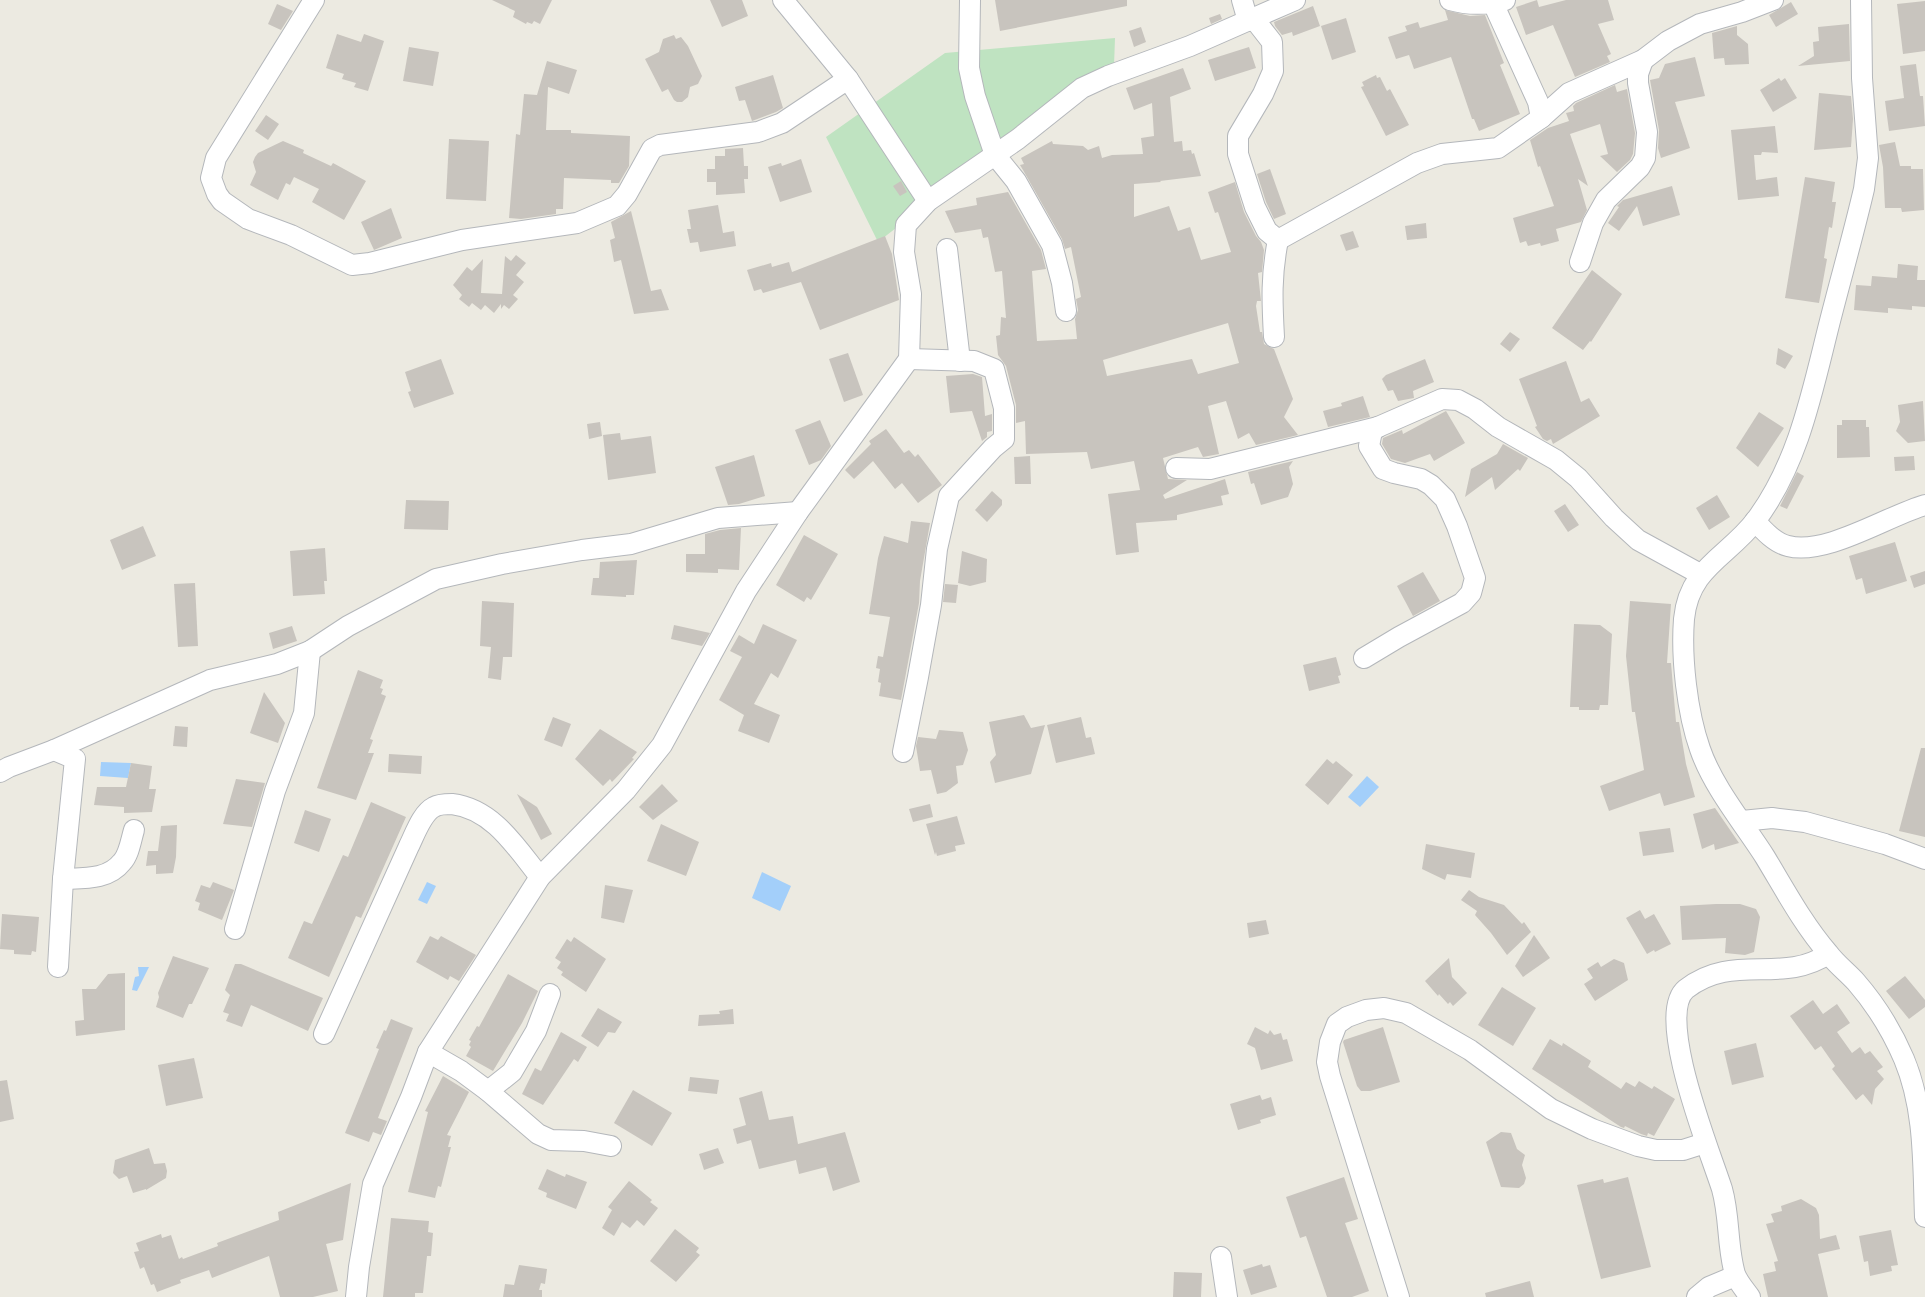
<svg xmlns="http://www.w3.org/2000/svg" width="1925" height="1297" font-family="'Sofia Sans Condensed',sans-serif">
  <style>
    .green { fill: #bfe3c1 }
    .water { fill: #a3cffa }
    .building { fill: #c8c4be; fill-rule: evenodd }
    .lines { fill: none; stroke-linecap: round; stroke-linejoin: round }
    .minor-casing { stroke: #b4b7bb; stroke-width: 22 }
    .minor { stroke: #fff; stroke-width: 20 }
  </style>
  <rect width="100%" height="100%" fill="#eceae1"/>
  <path class="green" d="M1115,38L1114,66L1063,98L878,242L826,137L945,53Z"/>
  <g class="water">
    <path d="M101,762L131,763L128,778L100,776Z"/>
    <path d="M1367,776L1379,787L1360,807L1348,797Z"/>
    <path d="M762,872L791,886L780,911L752,898Z"/>
    <path d="M427,882L436,886L427,904L418,900Z"/>
    <path d="M138,967H149L137,991L132,990L135,977L139,976Z"/>
  </g>
  <g class="building">
    <path d="M492,0H552L540,24L534,21L532,24L527,22L526,24L513,17L515,11Z"/>
    <path d="M710,0H742L748,16L722,27Z"/>
    <path d="M995,0H1127V6L1000,31Z"/>
    <path d="M1537,0L1539,7L1566,0H1608L1614,20L1598,24L1611,54L1607,56L1610,62L1575,77L1553,25L1526,35L1516,7Z"/>
    <path d="M1925,1V51L1903,54L1897,4Z"/>
    <path d="M1791,2L1798,14L1776,27L1769,15Z"/>
    <path d="M277,4L293,11L281,30L268,24Z"/>
    <path d="M1313,6L1320,26L1293,36L1292,32L1282,35L1275,26L1274,22Z"/>
    <path d="M1445,10L1470,16L1485,15L1504,63L1500,65L1520,114L1479,131L1474,119H1472L1451,57L1414,69L1409,55L1396,59L1388,37L1407,31L1405,26L1418,22L1420,28L1448,20Z"/>
    <path d="M1220,14L1222,19L1211,24L1209,18Z"/>
    <path d="M1346,18L1356,52L1332,60L1321,26Z"/>
    <path d="M1849,24L1850,61L1798,66L1814,56L1813,42L1819,41L1818,27Z"/>
    <path d="M1737,26V35L1748,44L1749,64L1725,65L1724,58L1714,59L1712,33Z"/>
    <path d="M1141,27L1146,42L1134,47L1129,31Z"/>
    <path d="M337,34L361,42L364,34L384,41L368,91L354,87L356,83L342,79L344,74L326,68Z"/>
    <path d="M674,35L676,39L681,37L688,46L702,76L698,84L690,87L688,97L682,102H677L674,100L668,89L662,92L645,59L659,52L663,39Z"/>
    <path d="M409,47L439,52L433,86L403,81Z"/>
    <path d="M1249,47L1256,68L1215,81L1208,60Z"/>
    <path d="M1695,57L1705,96L1675,102L1690,148L1661,158L1658,148L1659,130L1650,80L1659,78L1665,64Z"/>
    <path d="M547,61L577,70L569,94L548,87L546,130H571V133L630,136L629,166L619,183H611V180L564,178L563,209H556V214L521,219L509,218L516,134L520,135L524,94L537,95Z"/>
    <path d="M1916,64L1920,96H1923L1925,126L1889,131L1885,101L1904,98L1900,66Z"/>
    <path d="M1183,68L1191,89L1170,97L1174,142L1182,141L1183,151L1191,150L1192,154L1194,153L1201,176L1160,181L1161,182L1134,184V217L1169,206L1178,231L1190,227L1201,260L1231,252L1218,212L1215,213L1208,192L1235,182L1244,212L1256,236L1261,242L1264,250L1262,272L1258,273L1261,301H1257L1256,306L1260,332H1262L1264,344L1274,349L1293,399L1284,417L1298,435L1256,445L1249,433L1238,439L1226,401L1208,406L1219,454L1203,457L1198,447L1163,458L1168,479L1187,480L1163,495L1165,499L1225,479L1229,494L1221,496L1223,505L1177,515V520L1136,523L1139,552L1116,555L1108,494L1140,490L1134,461L1091,469L1087,452L1026,454L1025,421L1016,423V405L1006,366L998,355L996,336L1000,335L1001,317L1006,318L1002,271L995,272L988,237L983,238L981,229L955,233L945,211L977,205L976,198L1008,192L1041,250L1046,269L1032,271L1037,341L1077,339L1075,319L1078,310L1076,299L1081,297L1071,247L1065,249L1062,239L1023,170L1020,165L1024,164L1021,158L1052,141L1053,144L1083,146L1088,150L1099,146L1102,158L1112,155L1143,154L1141,138L1154,136L1152,103L1134,110L1126,88ZM1228,323L1239,363L1198,374L1192,359L1107,376L1103,360Z"/>
    <path d="M773,75L783,108L776,112L752,121L745,100L739,101L735,87Z"/>
    <path d="M1376,75L1377,78L1380,77L1387,91L1390,89L1409,125L1386,136L1361,87L1364,86L1362,82Z"/>
    <path d="M1779,78L1781,81L1785,78L1797,98L1773,112L1760,90Z"/>
    <path d="M1615,85L1617,92L1627,89L1635,133L1633,154L1630,160L1617,172L1600,156L1608,154L1600,124L1570,134L1588,186L1578,179L1587,210L1581,222L1556,229L1559,241L1541,246L1540,243L1528,246L1526,241L1520,243L1513,218L1554,206L1540,166L1538,167L1530,140L1548,128L1569,121L1566,113L1574,111L1573,106L1576,103Z"/>
    <path d="M1819,93L1851,96L1853,119L1851,147L1814,150Z"/>
    <path d="M266,115L279,124L268,140L255,131Z"/>
    <path d="M1775,126L1778,153L1762,152L1761,155H1754L1756,180L1777,177L1779,196L1738,200L1731,130Z"/>
    <path d="M449,139L489,141L486,201L446,199Z"/>
    <path d="M283,141L304,150L303,153L331,166L333,163L366,181L344,220L312,202L319,189L294,177L290,185L286,183L278,200L250,185L256,172L253,162L255,157L258,153Z"/>
    <path d="M1895,142L1900,166H1911V169H1923L1924,210L1902,212L1901,208H1885L1883,167L1879,145Z"/>
    <path d="M743,148L744,166H748V179H744L745,193L716,195V182H707V169H715V156H725V149Z"/>
    <path d="M801,159L812,192L780,202L768,167L781,163L782,166Z"/>
    <path d="M1270,169L1286,214L1274,219L1266,202L1257,174Z"/>
    <path d="M1805,177L1835,182L1832,202H1836L1832,228L1829,227L1824,258L1827,259L1819,303L1785,298Z"/>
    <path d="M901,181L907,192L900,196L893,186Z"/>
    <path d="M1672,186L1680,215L1643,226L1637,206L1619,231L1608,223L1619,207L1617,206L1623,200Z"/>
    <path d="M718,205L723,233L734,231L736,246L700,252L698,242L690,243L687,229H691L688,210Z"/>
    <path d="M391,208L402,238L374,250L361,222Z"/>
    <path d="M631,211L651,291L661,289L669,310L634,314L621,260L614,262L610,240L615,238L611,222Z"/>
    <path d="M1426,223L1427,238L1407,240L1405,226Z"/>
    <path d="M1353,231L1359,247L1346,251L1340,235Z"/>
    <path d="M885,236L892,254L899,300L820,330L801,282L763,293L761,289L754,291L747,270L771,263L772,267L789,262L792,272Z"/>
    <path d="M516,255L526,263L516,275L524,282L513,295L518,299L509,309L504,305L501,309V304L494,313L485,305L481,310L472,303L469,307L459,299L462,295L453,285L467,267L472,271L483,259L481,293L502,294L505,256L511,261Z"/>
    <path d="M1898,264L1918,266L1917,280H1925V307L1912,306V310L1888,308V313L1854,310L1856,285L1871,286L1872,276L1897,278Z"/>
    <path d="M1592,270L1622,294L1591,342L1590,341L1583,350L1552,328Z"/>
    <path d="M1510,332L1520,339L1510,352L1500,344Z"/>
    <path d="M1778,348L1793,356L1785,369L1776,364Z"/>
    <path d="M848,353L863,395L844,402L829,359Z"/>
    <path d="M441,359L454,394L414,408L408,392L411,391L405,372Z"/>
    <path d="M1425,359L1434,382L1413,391L1414,398L1398,401L1393,390L1388,391L1382,379L1386,375Z"/>
    <path d="M1566,361L1581,402L1589,398L1600,416L1553,444L1551,439L1547,441L1543,439L1535,427L1537,426L1519,379Z"/>
    <path d="M973,374L982,377L985,416L992,414V431L987,432V437L982,441L972,411L950,413L946,376Z"/>
    <path d="M1363,396L1370,417L1328,427L1323,411L1342,406L1341,403Z"/>
    <path d="M1923,401L1925,441L1908,443L1896,431L1900,422L1898,405Z"/>
    <path d="M1446,411L1465,443L1434,461L1430,454L1405,463L1391,459L1382,444L1383,438L1402,430L1403,434Z"/>
    <path d="M1759,412L1784,428L1758,467L1736,448Z"/>
    <path d="M820,420L831,446L821,460L809,465L795,430Z"/>
    <path d="M1842,420H1866V427H1869L1870,457L1837,458V425H1842Z"/>
    <path d="M600,422L602,436L589,439L587,424Z"/>
    <path d="M886,429L904,453L909,450L915,457L918,454L942,485L918,503L902,483L895,489L873,461L854,479L845,470L871,444L869,441Z"/>
    <path d="M620,433L621,440L651,436L656,473L608,480L603,435Z"/>
    <path d="M1503,444L1528,458L1520,471L1518,469L1495,490L1492,477L1465,497L1471,469L1497,454Z"/>
    <path d="M754,455L765,496L739,504L728,505L715,467Z"/>
    <path d="M1030,456L1031,484H1015L1014,457Z"/>
    <path d="M1914,456L1915,470L1895,471L1894,457Z"/>
    <path d="M1293,461L1289,467L1293,484L1288,497L1261,505L1254,483L1251,484L1248,472Z"/>
    <path d="M1797,472L1804,476L1787,509L1780,506Z"/>
    <path d="M992,491L1002,500V505L987,522L975,510Z"/>
    <path d="M1717,495L1730,517L1709,530L1696,508Z"/>
    <path d="M406,500L449,501L448,530L404,529Z"/>
    <path d="M1565,504L1579,525L1568,532L1554,511Z"/>
    <path d="M911,521L930,523L920,581L919,603L901,700L879,696L881,683L878,682L880,669L876,668L878,656L883,657L890,617L869,614L878,558L884,536L908,543Z"/>
    <path d="M143,526L156,556L122,570L110,540Z"/>
    <path d="M741,528L739,570L718,569V573L686,572V554H705V534L720,530Z"/>
    <path d="M804,535L838,554L811,600L807,597L804,602L776,585Z"/>
    <path d="M1895,542L1907,581L1866,594L1862,578L1856,580L1849,556Z"/>
    <path d="M325,548L327,581H324L325,594L293,596L290,551Z"/>
    <path d="M962,551L987,559L986,582L970,586L958,583Z"/>
    <path d="M637,560L634,595H626V597L591,595L593,578H599L600,562Z"/>
    <path d="M1925,571V584L1914,588L1910,576Z"/>
    <path d="M1423,572L1440,601L1413,616L1397,586Z"/>
    <path d="M195,583L198,646L178,647L174,584Z"/>
    <path d="M945,584L958,585L956,603L943,602Z"/>
    <path d="M482,601L514,603L512,657H503L501,680L488,678L491,647L480,646Z"/>
    <path d="M1630,601L1671,604L1667,663H1671L1676,722H1679L1686,764L1695,797L1664,806L1660,793L1609,811L1600,786L1644,770L1635,712H1632L1626,656Z"/>
    <path d="M763,624L797,640L778,678L771,673L754,704L780,715L769,743L738,731L744,715L719,700L742,657L730,651L739,635L754,644Z"/>
    <path d="M1574,624L1600,625L1612,634L1608,705H1600L1599,710H1579V707H1570Z"/>
    <path d="M674,625L710,633L702,646L671,639Z"/>
    <path d="M292,626L297,641L273,649L269,633Z"/>
    <path d="M1336,657L1341,675L1338,676L1340,683L1309,691L1303,665Z"/>
    <path d="M358,670L383,680L380,688L383,689L381,694L386,696L370,739L373,740L368,753H374L356,800L317,788Z"/>
    <path d="M264,692L285,723L278,743L250,733Z"/>
    <path d="M1024,715L1031,728L1045,725L1031,774L995,783L990,762L996,755L989,722Z"/>
    <path d="M553,717L571,724L562,747L544,740Z"/>
    <path d="M1081,717L1086,738L1091,737L1095,754L1056,763L1047,725Z"/>
    <path d="M175,726L188,727L187,747L173,746Z"/>
    <path d="M600,729L637,752L632,758L634,759L612,782L610,779L603,786L575,759Z"/>
    <path d="M939,730L963,732L968,750L963,765L956,766L958,783L946,792L937,794L931,770L920,771L916,746L918,737L936,739Z"/>
    <path d="M1921,748H1925V837L1899,831Z"/>
    <path d="M389,754L422,756L421,774L388,772Z"/>
    <path d="M1327,759L1333,764L1336,761L1353,775L1328,805L1305,785Z"/>
    <path d="M131,763L152,766L149,789H156L152,812L124,813V807L94,805L97,787H126Z"/>
    <path d="M236,779L265,783L252,827L223,824Z"/>
    <path d="M662,784L678,801L653,820L639,807Z"/>
    <path d="M517,794L537,807L552,834L541,840Z"/>
    <path d="M371,802L406,817L361,918L356,916L329,977L288,958L304,921L312,924L343,855L348,857Z"/>
    <path d="M930,804L933,817L913,822L909,809Z"/>
    <path d="M1715,808L1739,843L1715,850L1714,844L1702,849L1693,814Z"/>
    <path d="M305,810L331,819L319,852L294,843Z"/>
    <path d="M957,816L965,844L955,846L956,851L937,856L936,852L935,855L926,824Z"/>
    <path d="M661,824L699,842L686,876L647,861Z"/>
    <path d="M177,825L176,857L173,873L156,874V865L146,866L148,851H158L161,826Z"/>
    <path d="M1670,828L1674,852L1643,856L1639,832Z"/>
    <path d="M1426,844L1475,853L1471,878L1447,874L1445,880L1422,869Z"/>
    <path d="M213,882L234,890L222,920L198,910L200,903L195,901L201,885L210,888Z"/>
    <path d="M605,885L633,890L624,923L601,918Z"/>
    <path d="M1469,890L1479,897L1504,905L1522,924L1524,922L1531,932L1507,955L1491,933L1475,915L1477,911L1461,900Z"/>
    <path d="M1716,904H1740L1756,909L1760,917L1754,952L1745,955L1725,953L1726,938L1682,940L1680,906Z"/>
    <path d="M1640,910L1645,919L1654,914L1671,944L1655,952L1654,950L1647,954L1626,918Z"/>
    <path d="M2,914L39,917L36,952L32,951L31,955L14,954V950L0,949Z"/>
    <path d="M1266,920L1269,934L1249,938L1247,923Z"/>
    <path d="M1534,935L1550,958L1523,977L1515,966Z"/>
    <path d="M430,936L438,940L441,936L476,955L459,981L450,976L448,980L416,962Z"/>
    <path d="M574,937L606,959L586,992L561,975L563,972L557,968L561,962L555,958L567,939L571,942Z"/>
    <path d="M173,956L209,968L192,1004H189L183,1018L156,1007L159,997L158,993Z"/>
    <path d="M1449,958L1452,977L1467,993L1453,1006L1450,1002L1448,1004L1439,994L1438,996L1425,981Z"/>
    <path d="M1614,959L1624,963L1628,980L1595,1001L1584,984L1593,978L1587,969L1598,962L1601,967Z"/>
    <path d="M235,964H241L323,998L308,1031L251,1005L242,1027L226,1021L229,1014L223,1012L230,995L225,990Z"/>
    <path d="M125,973V1030L76,1036L75,1021L84,1020L82,989H96L108,974Z"/>
    <path d="M508,974L538,991L522,1023L493,1071L466,1056L471,1047L469,1045L471,1041L469,1040L477,1026L479,1027Z"/>
    <path d="M1905,976L1925,1000V1007L1909,1019L1886,991Z"/>
    <path d="M1502,987L1536,1008L1513,1046L1478,1025Z"/>
    <path d="M1813,1000L1823,1014L1837,1004L1850,1023L1837,1032L1852,1053L1860,1047L1865,1054L1870,1051L1883,1067L1877,1071L1884,1079L1875,1089L1872,1105L1863,1094L1856,1100L1832,1069L1835,1066L1821,1046L1815,1050L1790,1016Z"/>
    <path d="M598,1008L622,1022L615,1033L608,1032L598,1047L581,1036Z"/>
    <path d="M733,1009L734,1024L698,1026L699,1015L720,1014L719,1011Z"/>
    <path d="M391,1019L413,1028L378,1118L387,1121L381,1135L373,1132L369,1142L345,1133L379,1049L376,1048L384,1030L386,1031Z"/>
    <path d="M1255,1027L1268,1034L1270,1030L1274,1035L1281,1033L1283,1040L1287,1039L1293,1061L1261,1070L1255,1048L1247,1044Z"/>
    <path d="M1383,1027L1400,1082L1370,1091H1361L1357,1086L1343,1042L1344,1040Z"/>
    <path d="M561,1032L587,1047L578,1062L574,1059L543,1105L522,1094L535,1068L541,1071Z"/>
    <path d="M1550,1039L1562,1046L1563,1043L1591,1061L1588,1067L1621,1089L1626,1082L1635,1087L1639,1081L1652,1089L1654,1086L1675,1099L1654,1136L1648,1133L1647,1136L1641,1134L1625,1126L1624,1128L1621,1127L1532,1069Z"/>
    <path d="M1756,1043L1764,1077L1732,1085L1724,1051Z"/>
    <path d="M194,1058L203,1098L166,1106L158,1065Z"/>
    <path d="M443,1076L469,1092L447,1135L451,1136L448,1147H451L441,1187L438,1186L435,1198L408,1192L428,1112L425,1111Z"/>
    <path d="M690,1077L719,1080L717,1094L688,1091Z"/>
    <path d="M7,1080L14,1119L0,1122V1081Z"/>
    <path d="M633,1090L672,1113L652,1146L614,1123Z"/>
    <path d="M762,1091L769,1120L793,1116L798,1144L845,1132L860,1182L833,1191L826,1167L799,1174L796,1160L759,1169L751,1140L737,1144L733,1129L746,1125L739,1098Z"/>
    <path d="M1260,1095L1262,1100L1271,1097L1276,1115L1260,1120L1261,1123L1238,1130L1230,1104Z"/>
    <path d="M1501,1132L1511,1133L1517,1149L1525,1155L1522,1165L1526,1178L1524,1184L1519,1188L1501,1187L1486,1142Z"/>
    <path d="M149,1148L154,1164L165,1163L167,1171L166,1178L146,1190V1189L133,1193L127,1176L119,1179L113,1173L115,1160Z"/>
    <path d="M718,1148L724,1163L704,1170L699,1154Z"/>
    <path d="M547,1169L565,1177L566,1174L587,1182L576,1209L546,1197L547,1193L538,1189Z"/>
    <path d="M1344,1177L1358,1219L1345,1223L1369,1291L1352,1297H1327L1306,1236L1300,1238L1286,1197Z"/>
    <path d="M1628,1177L1651,1267L1601,1279L1577,1185L1603,1179L1604,1183Z"/>
    <path d="M629,1181L652,1200L650,1202L658,1208L644,1226L637,1220L630,1228L622,1222L614,1236L602,1228L612,1210L608,1207Z"/>
    <path d="M351,1183L343,1240L326,1244L338,1291L313,1297H280L269,1256L212,1278L209,1270L180,1280L181,1283L157,1292L154,1284L151,1285L144,1267L140,1269L134,1252L139,1251L136,1243L161,1234L162,1238L171,1235L179,1259L182,1257L183,1259L218,1246L217,1243L279,1220L278,1212Z"/>
    <path d="M1801,1199L1816,1208L1819,1215L1820,1239L1836,1235L1840,1249L1818,1254L1828,1297H1768L1763,1274L1776,1271L1774,1262L1778,1261L1766,1224L1774,1222L1771,1214L1782,1211L1781,1206Z"/>
    <path d="M391,1218L429,1221L428,1232L433,1233L431,1256H427L423,1293H415V1297H383Z"/>
    <path d="M675,1229L699,1248L696,1252L700,1255L676,1282L650,1261Z"/>
    <path d="M1891,1230L1898,1265L1891,1266L1892,1271L1870,1276L1868,1261L1864,1262L1859,1236Z"/>
    <path d="M1262,1264L1263,1267L1270,1265L1277,1287L1251,1295L1243,1270Z"/>
    <path d="M519,1265L547,1269L545,1284L541,1283L539,1290H542V1297H503L505,1284L514,1285Z"/>
    <path d="M1174,1272L1202,1273L1201,1297H1173Z"/>
    <path d="M1530,1281L1534,1297H1486L1485,1293Z"/>
  </g>
  <g class="lines">
    <g class="minor-casing">
      <g id="minor">
        <path d="M314,0L216,158L211,178L217,194L222,201L248,219L291,235L352,265L370,263L462,240L577,223L617,206L627,194L652,149L660,145L758,132L782,123L848,79"/>
        <path d="M783,0L848,79L928,201"/>
        <path d="M970,0L969,68L975,96L995,155L1016,181L1052,245L1062,283L1066,311"/>
        <path d="M1242,0L1248,21"/>
        <path d="M1450,0C1468,5 1487,5 1505,0"/>
        <path d="M1861,0L1862,78L1868,158L1864,189C1854,232 1842,274 1831,317C1813,387 1800,461 1756,520C1728,557 1689,567 1684,619C1681,658 1687,712 1700,749C1713,787 1744,824 1765,857C1785,890 1803,924 1828,953C1836,964 1847,972 1856,982C1876,1005 1892,1031 1904,1059C1925,1109 1923,1164 1925,1217"/>
        <path d="M1254,19L1272,42L1273,71L1263,94L1238,136V154L1255,207L1267,231L1278,240L1417,163L1442,154L1498,148L1541,118L1538,102L1493,3"/>
        <path d="M1541,118L1569,93L1643,60L1668,41L1700,24L1742,12L1773,0"/>
        <path d="M947,249L960,361"/>
        <path d="M1580,262L1593,223L1606,200L1640,167L1645,158L1647,132L1638,83V74L1643,60"/>
        <path d="M1274,337C1272,301 1271,275 1278,240"/>
        <path d="M1176,468L1210,469L1378,427"/>
        <path d="M1755,521C1764,531 1775,543 1788,546C1826,556 1887,516 1925,505"/>
        <path d="M1364,658L1399,637L1462,603L1471,593L1475,578L1457,526L1445,499L1431,485L1421,479L1394,473L1383,469L1369,446L1372,431L1378,427L1442,399L1458,400L1475,409L1498,427L1556,460L1578,478L1614,518L1638,540L1700,574"/>
        <path d="M54,750L75,759L63,879L58,967"/>
        <path d="M903,752L918,677L931,605L937,549L949,496L993,448L1004,439V408L994,369L974,361L909,359"/>
        <path d="M0,772L9,767L54,750L210,680L277,664L310,651L348,626L436,579L502,564L582,550L631,544L718,518L798,512"/>
        <path d="M1742,821L1772,818L1805,822L1885,844L1925,859"/>
        <path d="M63,879C84,878 108,880 122,862C129,855 131,840 134,830"/>
        <path d="M235,929L275,791L304,713L310,651"/>
        <path d="M324,1034L409,846C415,834 422,813 434,807C439,804 446,804 452,804C493,809 516,847 540,877"/>
        <path d="M428,1052L461,1071L488,1091L538,1134L551,1140L584,1141L611,1146"/>
        <path d="M488,1091L512,1072L536,1031L550,994"/>
        <path d="M1221,1257L1227,1297"/>
        <path d="M356,1297L359,1267L373,1184L411,1097L428,1052L540,877L626,790L662,745L746,591L798,512L909,359L911,294L904,252L906,225L928,201L1018,139L1082,88L1108,76L1190,46L1295,0"/>
        <path d="M1399,1297L1330,1076L1327,1062L1330,1042L1337,1024L1347,1017L1366,1010L1384,1008L1406,1013L1470,1050L1551,1109L1592,1129L1638,1146L1656,1150H1683L1705,1143"/>
        <path d="M1697,1297L1709,1287L1735,1276"/>
        <path d="M1750,1297C1745,1290 1738,1282 1735,1274C1727,1247 1730,1217 1722,1189C1711,1154 1654,1015 1686,989C1733,952 1782,985 1828,954"/>
      </g>
    </g>
    <use href="#minor" class="minor"/>
  </g>
</svg>
